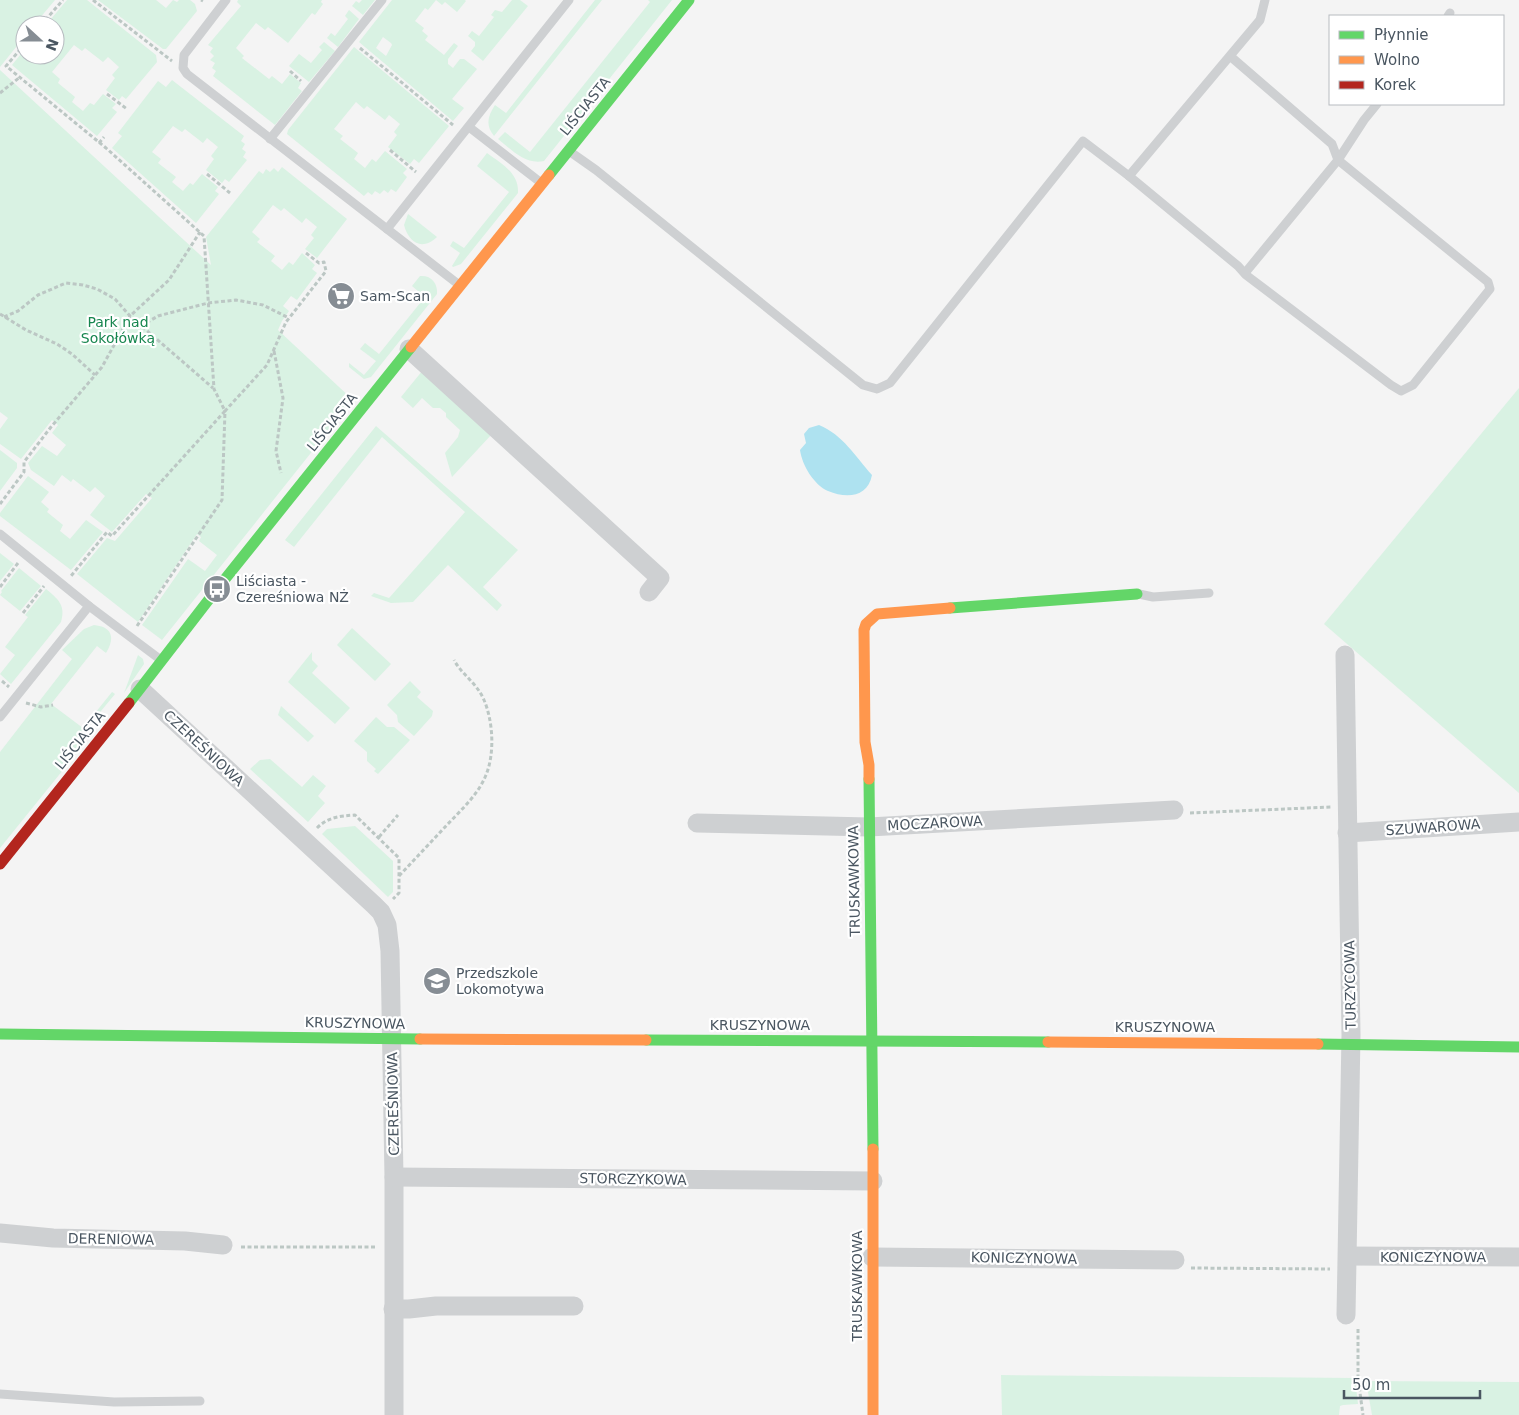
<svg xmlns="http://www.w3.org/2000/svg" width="1519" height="1415" font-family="'DejaVu Sans',sans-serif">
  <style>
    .green { fill: #d9f2e3; fill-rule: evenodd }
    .water { fill: #aee2f0 }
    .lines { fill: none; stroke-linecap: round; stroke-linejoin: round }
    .path { stroke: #bcc7c4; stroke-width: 3; stroke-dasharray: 4 2.5; stroke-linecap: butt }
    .lane { stroke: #ced0d2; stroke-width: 9 }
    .street { stroke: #ced0d2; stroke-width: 19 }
    .fast { stroke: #63d668; stroke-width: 11 }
    .slow { stroke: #ff974d; stroke-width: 11 }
    .jam { stroke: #b3261e; stroke-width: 11 }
    .labels { text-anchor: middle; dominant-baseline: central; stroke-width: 4.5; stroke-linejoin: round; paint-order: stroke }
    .street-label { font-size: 14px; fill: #4a5661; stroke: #fff }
    .poi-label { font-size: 14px; fill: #4a5661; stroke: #fff; text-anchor: start }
    .park-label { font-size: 14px; fill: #17864f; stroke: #fff }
  </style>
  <rect width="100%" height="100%" fill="#f4f4f4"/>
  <g class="green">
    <path d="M0,0H55L34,25H25V36L0,67Z"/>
    <path d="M67,0H87L156,55L157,62L126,99L122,96L119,100L106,90L115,78L112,75L119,67L108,57L103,62L85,48L82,51L74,45L52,72L60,79L58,83L75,97L72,102L83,111L90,103L94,105L103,94L116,104L112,108L117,112L97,136L12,65L25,49V55H55V25H46Z"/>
    <path d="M98,0H156L166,8L173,0L177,2L179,0H190L195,4L197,11L166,49H163Z"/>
    <path d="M238,0H322L321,2L323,4L315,15L312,13L288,43L268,27L265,30L256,23L236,48L244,56L242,58L269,79L272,76L282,84L290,74L301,83L298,88L302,91L275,125L213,76L216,71L212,68L215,63L210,60L214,56L210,52L213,48L208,45L241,6L237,2Z"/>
    <path d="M362,0H375L363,15L352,6L356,1L359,3Z"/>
    <path d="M392,0H436L428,10L425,8L415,21L424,28L422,31L428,36L425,40L444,55L454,43L458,46L448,59V64L453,68L460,59H464L477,69L452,99L464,108L453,121L359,42ZM383,37L391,43L392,45L386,56L376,48Z"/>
    <path d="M436,0H465L466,1L457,12L445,2L442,5Z"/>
    <path d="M512,0H520L528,6L483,61L471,51L475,46V42L468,36L472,31L479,36L494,17L491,15L495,10L502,12Z"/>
    <path d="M595,0H602L494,136C485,125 488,116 495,105L506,113Z"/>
    <path d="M648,0H672L544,161C525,165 512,150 498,139L505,132L530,152L650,2Z"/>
    <path d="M349,10L359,19L338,47L327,38L331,33L335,36L348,19L345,16Z"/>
    <path d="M324,42L335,51L309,82L289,66L299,54L311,63L322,50L319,47Z"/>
    <path d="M354,47L449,126L419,163L414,159L410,164L388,147L397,135L394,132L400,124L389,115L385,120L367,106L364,109L356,102L334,129L343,136L340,139L358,153L354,159L365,168L372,159L376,162L385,151L407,169L403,173L407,177L396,192L391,189L388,193L384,190L380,194L375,191L372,195L368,192L364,196L287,134L288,130Z"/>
    <path d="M0,70L211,265L206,237L259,171L263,174L266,169L270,172L274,168L278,172L282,167L347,219L317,258L305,249L314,238L311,235L317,227L306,218L302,223L284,208L281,211L273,205L252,232L260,239L257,242L275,256L271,261L282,270L289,262L293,265L302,253L315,265L312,269L317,273L297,300L291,296L283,306L289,311L282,321L278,330L353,400L162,640L142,625L188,559L205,571L217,555L199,541L201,537L197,534L138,622L77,574L107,538L115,541L152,498L146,494L112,532L90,515L105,496L95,487L90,492L73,479L71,482L62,475L54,486L31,470L28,463L42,446L57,456L66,445L52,433L58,425L52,420L21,459L0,444V429L8,418L0,412Z"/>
    <path d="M172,80L244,136L241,141L245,144L242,149L246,152L243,157L247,160L229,182L225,179L222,183L206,170L214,159L211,156L218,147L207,138L203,143L185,129L182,132L173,126L152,152L161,159L158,163L176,177L172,182L183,191L190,183L193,185L202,174L218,187L215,191L219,194L196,223L112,148L122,136L118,133L158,81L166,87Z"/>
    <path d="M487,153C502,164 519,173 518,193L461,264L453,267L452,266L460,253L450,246L453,241L464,248L509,192L477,166Z"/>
    <path d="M408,214L437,237C422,251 409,243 404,225Z"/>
    <path d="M420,276C431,275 438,283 437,294L371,377L364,379L349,367V363L364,375L376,361L360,349L365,343L379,354L425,297L412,286Z"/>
    <path d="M423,370L492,434L452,477L445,453L458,437L460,430L446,417V413L440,408H433L422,398L413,408L401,397Z"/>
    <path d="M1519,388V793L1324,624Z"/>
    <path d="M376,426L518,550L483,587L502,605L497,611L448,565L413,602L391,603L371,596L374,593L389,598L465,512L382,437L294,547L285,540Z"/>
    <path d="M0,450L17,463V468L0,491Z"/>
    <path d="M28,476L49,492L41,502L49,509L47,512L63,525L60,531L70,539L86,520L103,532L71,570L0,516V513Z"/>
    <path d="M0,553L14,564L0,581Z"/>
    <path d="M19,568L41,586L20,611L0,595L2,592L1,591Z"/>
    <path d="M46,589C58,599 66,605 61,622L11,684L0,674L15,655L5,647L28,617L25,615Z"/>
    <path d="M94,625C113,627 115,638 106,653L97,646L51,704L83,728L112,692L115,694L78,739L84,744L0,848V752L72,659L62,650L84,629Z"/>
    <path d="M352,628L391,664L375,681L337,645Z"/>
    <path d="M312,652V660L318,666L312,673L350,708L335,724L288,682Z"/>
    <path d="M138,655L143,659L144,664L124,693Z"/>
    <path d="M410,681L421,692L417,697L433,711L432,716L414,736L398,722L397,715L387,705Z"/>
    <path d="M281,706L314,736L308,742L278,715Z"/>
    <path d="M376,717L387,727H394L410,740L378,774L374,771L376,769L367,761V752L354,741Z"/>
    <path d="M270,759L302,787L313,775L326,786L318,796L325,803L308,822L250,769L260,760Z"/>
    <path d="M355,826L393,861V892L388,897L322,834L327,829Z"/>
    <path d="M1001,1375L1355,1378L1358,1404L1343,1405L1340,1406L1339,1415H1002Z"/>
    <path d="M1366,1381L1519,1382V1415H1372Z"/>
  </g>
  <path class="water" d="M819,425C843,435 855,456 872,475C868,497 847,499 828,491C814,485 802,465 800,450L806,443L804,434L809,428Z"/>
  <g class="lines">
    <g class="path">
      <path d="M93,0L172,61"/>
      <path d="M201,0L203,1"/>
      <path d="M41,25L63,0"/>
      <path d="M25,44L6,66L106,148L204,236L214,389L225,411L112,536L107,532L71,576"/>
      <path d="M360,48L453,125"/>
      <path d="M290,71L301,81"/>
      <path d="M0,93L20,77"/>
      <path d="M107,94L127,109"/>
      <path d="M99,143L104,137"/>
      <path d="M390,150L416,172"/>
      <path d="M207,174L230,193"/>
      <path d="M0,314L26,330L57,344L72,354L95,375"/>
      <path d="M4,317L18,311L38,295L66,283L83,285L97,289L115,299L130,316L213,388"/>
      <path d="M141,326L158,316L208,303L236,300L263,305L289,318"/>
      <path d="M274,351L283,398L276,451L281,473"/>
      <path d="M0,504L24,472V462L51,427L102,367L130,316L169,280L200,232"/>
      <path d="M0,587L18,563"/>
      <path d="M23,613L44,586"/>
      <path d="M137,626L222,500L225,411L267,365L286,322L326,271L324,262L319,263L306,253"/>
      <path d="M2,681L9,687"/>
      <path d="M26,703L41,707L53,705"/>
      <path d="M1190,813L1331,807"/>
      <path d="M317,828C328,817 340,816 355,815L399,858V893L393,899"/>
      <path d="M379,837L398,815"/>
      <path d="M399,876C415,859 431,842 446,826C461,810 478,795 486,775C495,753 493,721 484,700C477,683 462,675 454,660"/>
      <path d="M241,1247H377"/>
      <path d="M1191,1268L1330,1269"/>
      <path d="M1358,1329V1378L1363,1415"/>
    </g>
    <g class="lane">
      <path d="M226,0L184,55L183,68L187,74L458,284"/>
      <path d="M1448,16L1450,13"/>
      <path d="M1230,56L1332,144L1338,160L1488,282L1490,289L1413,385L1401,391L1391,385L1246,275L1238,266L1129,176L1260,20L1265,0"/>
      <path d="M469,127L540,182"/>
      <path d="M270,139L382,0"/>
      <path d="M569,151L596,170L863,385L877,389L890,383L1083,141L1129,176"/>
      <path d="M387,229L569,0"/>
      <path d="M1245,273L1338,160L1364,120L1377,104"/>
      <path d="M0,534L89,606L161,660"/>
      <path d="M1139,594L1153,597L1209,593"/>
      <path d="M0,717L89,606"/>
      <path d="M0,1394L114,1402L200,1401"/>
    </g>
    <g class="street">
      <path d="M409,349L660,578L649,592"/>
      <path d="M1345,655L1351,1035L1346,1315"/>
      <path d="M140,689L374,905L381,912L387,925L390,951L394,1177V1415"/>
      <path d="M697,823L869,827L1174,810"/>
      <path d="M1347,833L1519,822"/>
      <path d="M394,1177L873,1181"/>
      <path d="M0,1233L53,1238L185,1241L223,1245"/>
      <path d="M1348,1256L1519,1257"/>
      <path d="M872,1257L1175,1260"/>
      <path d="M393,1309H409L436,1306H574"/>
    </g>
    <g class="fast">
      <path d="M549,175L689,0"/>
      <path d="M950,608L1137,594"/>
      <path d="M129,703L217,589L411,347"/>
      <path d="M869,779L873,1149"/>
      <path d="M0,1034L420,1039"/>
      <path d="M646,1040L1048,1042"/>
      <path d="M1318,1044L1519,1047"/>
    </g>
    <g class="slow">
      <path d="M411,347L549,175"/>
      <path d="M869,779V765L865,742L864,630L866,624L877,614L950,608"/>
      <path d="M420,1039L646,1040"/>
      <path d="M1048,1042L1318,1044"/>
      <path d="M873,1149V1415"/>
    </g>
    <path class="jam" d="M0,864L129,703"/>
  </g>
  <defs>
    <g id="supermarket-disc" transform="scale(1.4375)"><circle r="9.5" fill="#868d94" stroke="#fff"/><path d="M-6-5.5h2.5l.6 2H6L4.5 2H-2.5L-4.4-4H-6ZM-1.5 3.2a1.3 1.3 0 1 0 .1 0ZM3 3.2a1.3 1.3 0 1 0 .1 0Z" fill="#fff"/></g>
    <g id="bus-disc" transform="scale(1.4375)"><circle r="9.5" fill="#868d94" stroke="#fff"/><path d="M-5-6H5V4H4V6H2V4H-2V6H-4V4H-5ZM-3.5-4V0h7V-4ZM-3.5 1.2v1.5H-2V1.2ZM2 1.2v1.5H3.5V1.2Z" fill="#fff"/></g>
    <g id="school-disc" transform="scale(1.4375)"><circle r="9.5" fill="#868d94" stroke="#fff"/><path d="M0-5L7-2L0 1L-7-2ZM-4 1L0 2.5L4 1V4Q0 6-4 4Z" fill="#fff"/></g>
  </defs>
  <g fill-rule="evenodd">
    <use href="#supermarket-disc" x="341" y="296"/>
    <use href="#bus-disc" x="217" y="589"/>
    <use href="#school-disc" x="437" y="981"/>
  </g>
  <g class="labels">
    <g class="street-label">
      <text transform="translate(585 106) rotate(-51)">LIŚCIASTA</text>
      <text transform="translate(332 422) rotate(-51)">LIŚCIASTA</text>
      <text transform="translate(80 740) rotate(-51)">LIŚCIASTA</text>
      <text transform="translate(204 748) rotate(43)">CZEREŚNIOWA</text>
      <text transform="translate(935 823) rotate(-3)">MOCZAROWA</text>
      <text transform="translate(1433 827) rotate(-4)">SZUWAROWA</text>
      <text transform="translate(854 881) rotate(-91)">TRUSKAWKOWA</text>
      <text transform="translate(1350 985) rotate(-91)">TURZYCOWA</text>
      <text transform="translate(355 1023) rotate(1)">KRUSZYNOWA</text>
      <text x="760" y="1025">KRUSZYNOWA</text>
      <text x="1165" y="1027">KRUSZYNOWA</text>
      <text transform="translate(393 1104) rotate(-91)">CZEREŚNIOWA</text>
      <text transform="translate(633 1179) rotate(1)">STORCZYKOWA</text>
      <text transform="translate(111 1239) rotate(1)">DERENIOWA</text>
      <text x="1433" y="1257">KONICZYNOWA</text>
      <text transform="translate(1024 1258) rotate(1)">KONICZYNOWA</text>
      <text transform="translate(857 1286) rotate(-90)">TRUSKAWKOWA</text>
    </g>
    <g class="poi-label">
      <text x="360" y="296">Sam-Scan</text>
      <text x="236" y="581">Liściasta -<tspan x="236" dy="16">Czereśniowa NŻ</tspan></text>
      <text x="456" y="973">Przedszkole<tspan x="456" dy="16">Lokomotywa</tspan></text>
    </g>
    <g class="park-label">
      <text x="118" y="322">Park nad<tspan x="118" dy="16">Sokołówką</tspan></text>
    </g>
  </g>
  <rect x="1329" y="15" width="175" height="90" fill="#ffffff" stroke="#b7bbc0"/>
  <rect x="1339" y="31" width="25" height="8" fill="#63d668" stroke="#b7bbc0"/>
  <text x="1374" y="40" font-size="15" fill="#4a5661">Płynnie</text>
  <rect x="1339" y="56" width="25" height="8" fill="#ff974d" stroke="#b7bbc0"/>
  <text x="1374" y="65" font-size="15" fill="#4a5661">Wolno</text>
  <rect x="1339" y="81" width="25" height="8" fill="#b3261e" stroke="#b7bbc0"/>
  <text x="1374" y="90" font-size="15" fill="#4a5661">Korek</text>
  <g transform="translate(40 40) rotate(111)"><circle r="24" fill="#ffffff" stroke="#b7bbc0"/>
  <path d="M0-4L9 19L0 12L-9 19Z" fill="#868d94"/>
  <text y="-8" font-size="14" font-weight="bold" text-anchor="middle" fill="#4a5661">N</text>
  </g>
  <path d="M1344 1390v8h136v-8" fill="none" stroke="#4a5661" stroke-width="2.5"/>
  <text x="1352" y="1390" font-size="15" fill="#4a5661" stroke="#ffffff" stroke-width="4" paint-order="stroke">50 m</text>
</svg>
